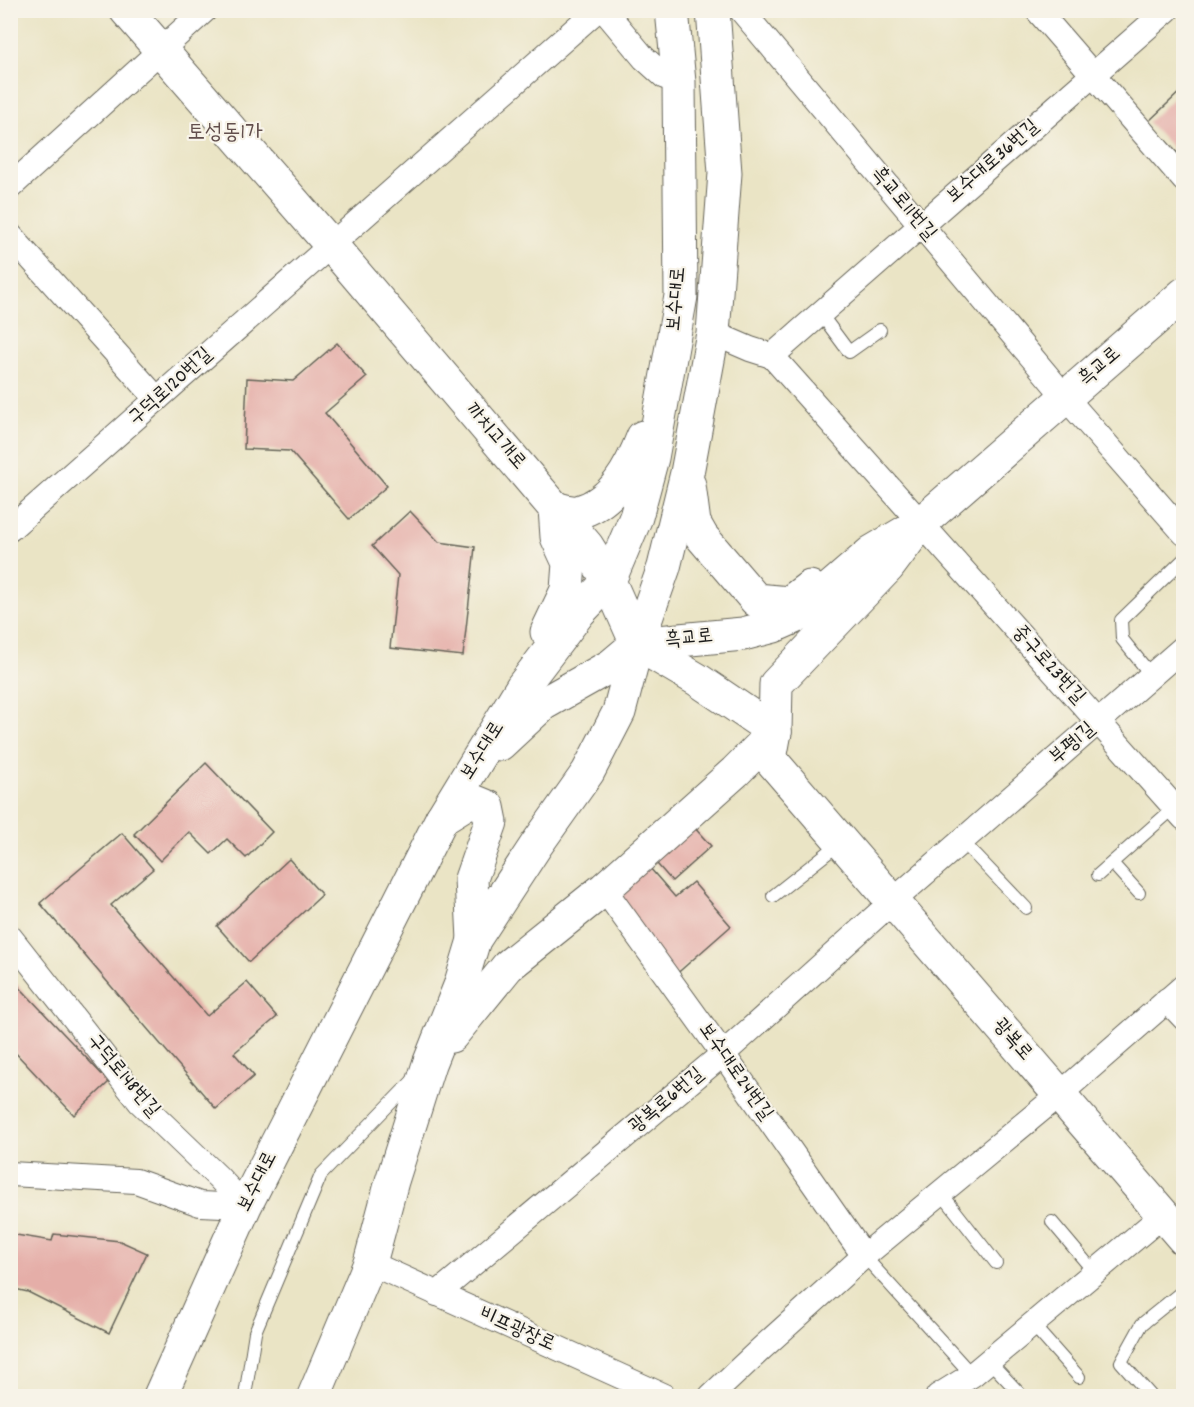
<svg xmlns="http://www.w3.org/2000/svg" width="1194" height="1407" font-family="Dekko,'Poor Story',sans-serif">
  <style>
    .building { fill: #e5aea8 }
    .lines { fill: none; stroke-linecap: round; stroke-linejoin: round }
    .lane-casing { stroke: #646257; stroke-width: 14 }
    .street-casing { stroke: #646257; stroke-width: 26 }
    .secondary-casing { stroke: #646257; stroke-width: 35 }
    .lane { stroke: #fff; stroke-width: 12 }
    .street { stroke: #fff; stroke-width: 24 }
    .secondary { stroke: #fff; stroke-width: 33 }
    .labels { text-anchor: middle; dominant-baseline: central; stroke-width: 4.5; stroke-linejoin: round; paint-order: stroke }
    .street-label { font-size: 20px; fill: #1c1c1c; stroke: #f7f3e8 }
    .quarter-label { font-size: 22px; fill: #624f4d; stroke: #f7f3e8 }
  </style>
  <rect width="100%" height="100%" fill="#f7f3e8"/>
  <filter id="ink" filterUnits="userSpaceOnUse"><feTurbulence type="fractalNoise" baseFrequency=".0167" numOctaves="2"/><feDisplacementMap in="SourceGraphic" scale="12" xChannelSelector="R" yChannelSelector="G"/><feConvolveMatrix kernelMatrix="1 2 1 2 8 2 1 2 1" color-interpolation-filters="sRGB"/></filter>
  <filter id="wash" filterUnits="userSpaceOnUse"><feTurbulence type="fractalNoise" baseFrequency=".008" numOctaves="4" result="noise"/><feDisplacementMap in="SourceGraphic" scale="24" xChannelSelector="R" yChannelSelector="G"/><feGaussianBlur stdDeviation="1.35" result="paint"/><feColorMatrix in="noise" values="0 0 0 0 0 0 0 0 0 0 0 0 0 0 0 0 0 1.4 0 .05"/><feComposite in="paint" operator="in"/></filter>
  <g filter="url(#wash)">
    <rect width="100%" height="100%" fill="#eae4c5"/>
    <g id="blocks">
      <g class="building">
        <path d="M1184,88V160L1148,122Z"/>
        <path d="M337,343L367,377L325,413L387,486L349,519L290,451L244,449L247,378L293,381Z"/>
        <path d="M410,511L439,542L475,547L463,656L390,648L398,575L372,546Z"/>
        <path d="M206,763L272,832L246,858L227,839L211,854L189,832L160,861L134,834Z"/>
        <path d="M682,814L711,846L672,881L644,849Z"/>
        <path d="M122,833L153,869L111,905L207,1016L247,982L277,1017L234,1053L254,1076L216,1109L40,903Z"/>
        <path d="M289,859L322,895L249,962L217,926Z"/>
        <path d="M643,860L675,897L693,882L731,926L673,977L602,896Z"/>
        <path d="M10,977L109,1082L74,1115L10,1047Z"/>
        <path d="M10,1234L52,1241L54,1234L120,1241L147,1253L109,1333L28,1292L10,1288Z"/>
      </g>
    </g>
  </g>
  <g filter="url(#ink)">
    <use href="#blocks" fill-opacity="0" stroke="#646257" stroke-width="1.5"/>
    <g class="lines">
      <g class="lane-casing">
        <g id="lane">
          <path d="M1172,306L1184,324"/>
          <path d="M820,313L849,352L880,330"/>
          <path d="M1151,675L1122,639L1121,620L1184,559"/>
          <path d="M962,841L1026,908"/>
          <path d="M1112,863L1139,893"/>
          <path d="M1098,875L1184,799"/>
          <path d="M773,896L840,843"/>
          <path d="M942,1194L996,1263"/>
          <path d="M1052,1222L1095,1273"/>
          <path d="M864,1256L972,1375"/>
          <path d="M1032,1324L1079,1377"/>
          <path d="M989,1361L1022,1396"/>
          <path d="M245,1396L255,1332L321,1175L415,1078"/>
          <path d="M1151,1396L1121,1362L1142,1324L1184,1290"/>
        </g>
      </g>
      <g class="street-casing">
        <g id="street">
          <path d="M604,10L644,58L665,77L679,82"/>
          <path d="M741,10L1065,397L1184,533"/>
          <path d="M1037,10L1184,180"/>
          <path d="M10,187L205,10"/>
          <path d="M10,235L157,399"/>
          <path d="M713,333L750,349L772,356"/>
          <path d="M772,356L1184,818"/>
          <path d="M772,356L1167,10"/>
          <path d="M10,529L597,10"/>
          <path d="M604,889L723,1054L864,1256"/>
          <path d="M10,937L140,1102L218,1177L245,1206"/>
          <path d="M1167,1000L1184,1018"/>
          <path d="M10,1174L136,1181L200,1204L245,1206"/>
          <path d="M370,1263L664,1396"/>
          <path d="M437,1294L723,1054L893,901L1184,647"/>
          <path d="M711,1396L762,1348L864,1256L1059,1095L1184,986"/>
          <path d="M938,1396L972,1375L1163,1215"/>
        </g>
      </g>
      <g class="secondary-casing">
        <g id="secondary">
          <path d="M126,10L331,245L587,546L609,581L637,644"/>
          <path d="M689,485L694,523L702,537L756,600L789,603L810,587"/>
          <path d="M921,523L888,567L776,684L775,732L770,759L1184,1239"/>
          <path d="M547,632L567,590L569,563L557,537L555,508C562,510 572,513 578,512C613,503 631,468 643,437"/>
          <path d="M637,644L698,680L775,732"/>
          <path d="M500,744L543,704L612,665L637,644L743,634L774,626L799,615L872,552L921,523L1184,294"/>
          <path d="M442,818L471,800L488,807L491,822L471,879L474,940"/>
          <path d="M451,1036L508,966L604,889L735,772L775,732"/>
          <path d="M160,1396L245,1206L442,818L522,687L580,611L609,581L636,517L652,458L681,296L679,82L672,10"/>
          <path d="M314,1396L370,1263L392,1181L429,1064L460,986L474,940L537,844L588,772L619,712L637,644L664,567L687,473L713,333L725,173L713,10"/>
        </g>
      </g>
      <use href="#lane" class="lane"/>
      <use href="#street" class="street"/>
      <use href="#secondary" class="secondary"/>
    </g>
  </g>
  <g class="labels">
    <g class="street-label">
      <text transform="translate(993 162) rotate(-41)">보수대로36번길</text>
      <text transform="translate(903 204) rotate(50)">흑교로11번길</text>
      <text transform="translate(677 299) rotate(-85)">보수대로</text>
      <text transform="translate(1100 367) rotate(-41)">흑교로</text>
      <text transform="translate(171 387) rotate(-42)">구덕로120번길</text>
      <text transform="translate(495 437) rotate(49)">까치고개로</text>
      <text transform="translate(689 639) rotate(-6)">흑교로</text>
      <text transform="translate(1048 665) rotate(48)">중구로23번길</text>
      <text transform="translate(1073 744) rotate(-41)">부평1길</text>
      <text transform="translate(483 751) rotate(-58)">보수대로</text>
      <text transform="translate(1012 1040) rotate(49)">광복로</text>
      <text transform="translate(735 1072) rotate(55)">보수대로24번길</text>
      <text transform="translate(123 1076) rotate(50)">구덕로148번길</text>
      <text transform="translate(667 1101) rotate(-40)">광복로6번길</text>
      <text transform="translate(258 1182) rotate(-63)">보수대로</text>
      <text transform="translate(517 1330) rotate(24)">비프광장로</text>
    </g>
    <g class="quarter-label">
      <text x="225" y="133">토성동1가</text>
    </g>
  </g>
  <rect width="1194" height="1407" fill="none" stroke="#f7f3e8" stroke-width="36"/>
</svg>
